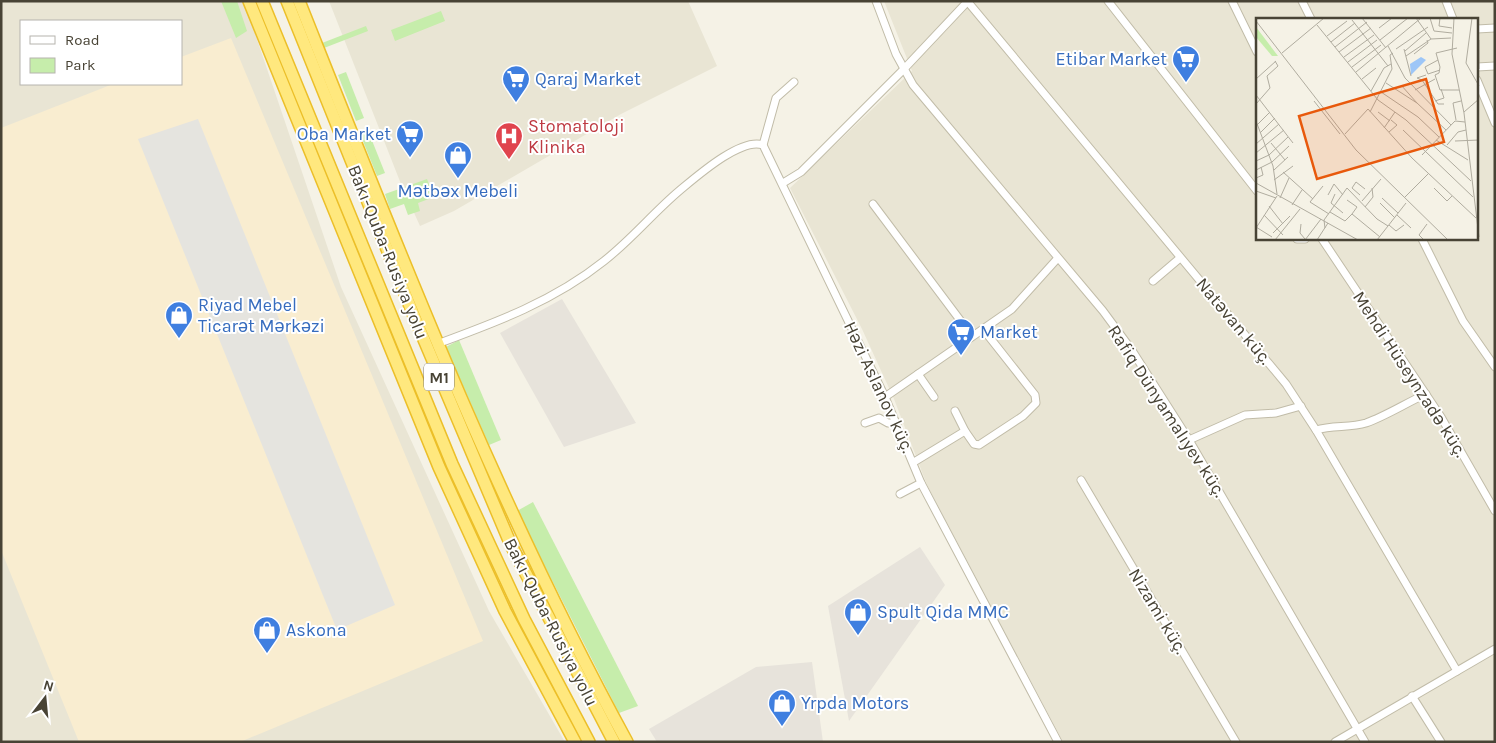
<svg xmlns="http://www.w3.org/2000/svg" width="1496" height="743" font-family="Karla,sans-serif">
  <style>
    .residential { fill: #e9e5d4; fill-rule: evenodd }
    .commercial { fill: #f9edd0 }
    .industrial { fill: #e7e3db }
    .green { fill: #c6edab }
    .parking { fill: #e5e4df }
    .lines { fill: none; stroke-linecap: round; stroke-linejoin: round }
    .minor-casing { stroke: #c1bca8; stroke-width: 9 }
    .trunk-casing { stroke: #ecbf29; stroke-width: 14 }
    .minor { stroke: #fff; stroke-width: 7 }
    .trunk { stroke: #ffe87e; stroke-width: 11 }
    .labels { text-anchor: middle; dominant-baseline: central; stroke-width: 4; stroke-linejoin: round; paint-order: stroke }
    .shield { fill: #fff; stroke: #7f7b72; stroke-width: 1 }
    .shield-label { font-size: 16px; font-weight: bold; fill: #484335 }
    .shop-label { font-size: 18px; fill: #366cbe; stroke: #fff; text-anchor: start }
    .health-label { font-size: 18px; fill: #be3a42; stroke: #fff; text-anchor: start }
    .street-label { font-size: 18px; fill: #484335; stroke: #fff }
    .inset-road { fill: none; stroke: #b0ac9f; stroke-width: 1 }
    .view { fill: #e8590c; fill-opacity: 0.15; stroke: #e8590c; stroke-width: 2.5 }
    .inset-edge { fill: none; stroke: #484335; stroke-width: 2.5 }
  </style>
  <rect width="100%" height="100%" fill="#f5f2e6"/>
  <g class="residential">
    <path d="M1,1H244L341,287L489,611L565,742H1ZM21,21H181V84H21Z"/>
    <path d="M329,1H688L717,66L621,114L454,211L420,226L401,184Z"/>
    <path d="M884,1H1495V742H1063L927,485L894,399L862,329L790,188L912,71ZM1257,19H1477V239H1257Z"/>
  </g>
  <path class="commercial" d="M231,38L483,641L240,742H79L1,550V128L113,84H181V57Z"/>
  <g class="industrial">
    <path d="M562,299L636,423L564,447L500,333Z"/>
    <path d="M920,547L945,585L849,721L828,606Z"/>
    <path d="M812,662L823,742H657L649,729L756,667Z"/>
  </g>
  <g class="green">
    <path d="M221,1H237L247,31L236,38Z"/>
    <path d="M441,11L445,21L395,41L391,30Z"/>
    <path d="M366,26L368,31L324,48L322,43Z"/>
    <path d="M346,72L364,118L356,121L338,75Z"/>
    <path d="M367,128L385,173L377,176L359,131Z"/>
    <path d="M427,179L434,197L418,203L420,211L408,215L404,204L390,209L385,194Z"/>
    <path d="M459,340L501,440L489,445L446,347Z"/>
    <path d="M533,502L638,706L619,713L517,511Z"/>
  </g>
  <path class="parking" d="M198,119L395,605L337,630L138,139Z"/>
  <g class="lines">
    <g class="minor-casing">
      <g id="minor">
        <path d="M876,1L896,54L913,85L1103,311L1131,349L1189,440L1365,742"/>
        <path d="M1108,1L1257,191"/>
        <path d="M1232,1L1257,52"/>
        <path d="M1302,1L1311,19"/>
        <path d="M1446,1L1453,19"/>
        <path d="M968,2L1286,384L1316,430L1457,671"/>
        <path d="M1477,29L1495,28"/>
        <path d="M1477,67L1495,66"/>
        <path d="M1477,80L1495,123"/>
        <path d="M763,145L776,98L794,82"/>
        <path d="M783,183L801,172L903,70L968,1"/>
        <path d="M873,204L972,336"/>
        <path d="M1297,239H1305"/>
        <path d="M1322,239L1441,417L1495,511"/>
        <path d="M1422,239L1463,321L1495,367"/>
        <path d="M1153,281L1180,258"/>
        <path d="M437,344C497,322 554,301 604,261C631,240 653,213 679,191C696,177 741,137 763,145L885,397L921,483L1058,742"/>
        <path d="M918,374L934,397"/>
        <path d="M885,397L1012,309L1057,259"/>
        <path d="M955,411L965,431"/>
        <path d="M865,423L879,418L888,423H897"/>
        <path d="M1316,430C1333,425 1350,428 1366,423C1386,416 1406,403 1426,394"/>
        <path d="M1189,440L1245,415L1276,413L1301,406"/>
        <path d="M914,462L965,431L974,444L979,445L1023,416L1036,403L1035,395L983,329"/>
        <path d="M1081,480L1236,742"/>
        <path d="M900,494L921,483"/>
        <path d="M1412,696L1441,742"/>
        <path d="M1335,742L1495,649"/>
      </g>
    </g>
    <g class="trunk-casing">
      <g id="trunk">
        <path d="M249,1L439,467L505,611L575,742"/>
        <path d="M262,1L452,464L524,619L589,742"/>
        <path d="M287,1L414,316L511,545L614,742"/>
        <path d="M299,1C399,252 497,504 627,742"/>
      </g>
    </g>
    <use href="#minor" class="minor"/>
    <use href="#trunk" class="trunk"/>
  </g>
  <defs>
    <g id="supermarket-pin" transform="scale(1.4375)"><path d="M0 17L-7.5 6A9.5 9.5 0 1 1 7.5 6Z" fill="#3f7fe0" stroke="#fff"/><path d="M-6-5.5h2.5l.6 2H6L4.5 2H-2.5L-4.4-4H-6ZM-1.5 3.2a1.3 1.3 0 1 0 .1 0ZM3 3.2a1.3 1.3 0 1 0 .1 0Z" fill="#fff"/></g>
    <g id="hospital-pin" transform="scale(1.4375)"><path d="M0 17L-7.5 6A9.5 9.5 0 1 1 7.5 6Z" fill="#e0444e" stroke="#fff"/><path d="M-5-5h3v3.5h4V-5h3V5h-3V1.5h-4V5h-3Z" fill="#fff"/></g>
    <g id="shop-pin" transform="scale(1.4375)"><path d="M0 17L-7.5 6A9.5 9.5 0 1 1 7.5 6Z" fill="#3f7fe0" stroke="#fff"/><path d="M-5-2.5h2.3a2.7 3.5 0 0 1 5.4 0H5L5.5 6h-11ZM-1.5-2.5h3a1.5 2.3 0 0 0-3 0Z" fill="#fff"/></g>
  </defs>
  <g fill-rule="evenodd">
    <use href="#supermarket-pin" x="1186" y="59"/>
    <use href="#supermarket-pin" x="516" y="79"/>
    <use href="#supermarket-pin" x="410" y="134"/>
    <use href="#hospital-pin" x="509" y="136"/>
    <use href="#shop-pin" x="458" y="155"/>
    <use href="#shop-pin" x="179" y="315"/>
    <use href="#supermarket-pin" x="961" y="332"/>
    <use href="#shop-pin" x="858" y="612"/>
    <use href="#shop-pin" x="267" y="630"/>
    <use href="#shop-pin" x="782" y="703"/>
  </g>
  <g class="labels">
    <rect class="shield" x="424" y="363.5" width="30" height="27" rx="4"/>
    <g class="shield-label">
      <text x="439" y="377">M1</text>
    </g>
    <g class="shop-label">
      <text x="1167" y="59" text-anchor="end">Etibar Market</text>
      <text x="535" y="79">Qaraj Market</text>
      <text x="391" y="134" text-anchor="end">Oba Market</text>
      <text x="458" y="191" text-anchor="middle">Mətbəx Mebeli</text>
      <text x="198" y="305">Riyad Mebel<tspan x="198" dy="21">Ticarət Mərkəzi</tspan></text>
      <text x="980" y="332">Market</text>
      <text x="877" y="612">Spult Qida MMC</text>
      <text x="286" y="630">Askona</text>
      <text x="801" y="703">Yrpda Motors</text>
    </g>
    <g class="health-label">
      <text x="528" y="126">Stomatoloji<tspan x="528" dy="21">Klinika</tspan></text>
    </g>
    <g class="street-label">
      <text transform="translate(388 252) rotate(68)">Bakı-Quba-Rusiya yolu</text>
      <text transform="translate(1234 321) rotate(50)">Natəvan küç.</text>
      <text transform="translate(1410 374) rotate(57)">Mehdi Hüseynzadə küç.</text>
      <text transform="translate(879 387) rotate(65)">Həzi Aslanov küç.</text>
      <text transform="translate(1167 411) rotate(57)">Rafiq Dünyamalıyev küç.</text>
      <text transform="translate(1158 611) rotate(59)">Nizami küç.</text>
      <text transform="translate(551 622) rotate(63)">Bakı-Quba-Rusiya yolu</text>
    </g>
  </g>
  <g transform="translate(1256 18)">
    <rect width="222" height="222" fill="#f5f2e6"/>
    <path d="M0,9L22,38H16L0,19Z" fill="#c6edab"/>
    <path d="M165,39L170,42L155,57L154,46Z" fill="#9dc6f7"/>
    <path class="inset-road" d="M106,0L130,30M160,0L175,21L195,20M174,0L178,13L196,15M184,0L183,8L196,10M198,0L196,36L208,95L223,219M216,0L210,45L223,68M96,2L132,48M0,3L100,132L192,222M61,7L122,82L150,102L215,163M123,10L136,0M71,18L91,3M124,22L152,0M223,22V51M75,24L99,5M132,28L149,60L195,107M79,29L111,4M201,30L180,35L184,49L183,55L179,57L184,72H203M140,31L172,9M148,31L155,58M149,33L170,15M83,34L115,10M26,35L68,0M158,36L172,25L171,22M150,38L175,21M88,39L118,17M182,42L169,49L172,56L184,52M92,44L121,22M96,49L125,27M100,54L165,0M170,57L161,60L166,62L182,86H188M0,61L20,43M106,61L120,50M130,65L161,85L190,112M145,67L161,85M159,72L179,61M115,73L128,50L135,46M125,74L162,99L183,119M0,77L37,125M58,83L84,116M179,83L188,80L185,71M0,86L14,70L11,58L22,48L19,43M114,94L136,51L134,37L137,35M122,94L134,103M208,94L223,81M200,102L197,85L205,83M0,103L17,148L21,176M1,107L14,94M128,110L139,94M147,112L217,179M133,114L141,107L135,102M4,115L19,100M89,116L112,91L156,140L220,200M180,122L212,142M199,123L223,122M15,125L29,142M0,126L23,106M191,127L202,114L210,112M0,135L28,112M166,137L199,103L209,104M0,143L13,137L32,119M0,152L16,144L33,128M18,152L32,139M27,154L57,181M0,160L7,157L5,149M18,162L37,148M0,165L102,222M67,168L54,184L73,196M178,170L191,183L196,178M0,173L20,180M79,176L75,185L87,195M72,177L78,166L87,177M104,177L96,170L100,164L109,171M149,179L172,156M24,180L33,160M126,180L142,195M91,182L101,189L96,196M106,183L125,161M124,185L139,200M36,187L46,172M13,188L27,206M109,189L117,179L116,170M74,194L89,203L96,196L124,219M8,197L27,217M141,197L155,210M45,206L44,215L49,221M133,207L140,213L148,207M0,209L16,219M0,210L21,178M69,210L68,202L91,170L121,201L132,208M17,215L34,198M19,222L44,191M49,222L65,201M61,222L72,205M121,222L150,185M168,222L163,217L171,206"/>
    <path class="view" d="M170,61L188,124L61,161L43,98Z"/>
    <rect width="222" height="222" class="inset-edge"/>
  </g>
  <rect width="1496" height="743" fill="none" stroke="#484335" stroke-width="5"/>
  <rect x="20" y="20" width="162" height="65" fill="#ffffff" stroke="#b6b4ae"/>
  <rect x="30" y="36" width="25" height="8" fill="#ffffff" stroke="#b6b4ae"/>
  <text x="65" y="45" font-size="15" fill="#484335">Road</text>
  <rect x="30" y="58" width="25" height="15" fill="#c6edab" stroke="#b6b4ae"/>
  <text x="65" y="70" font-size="15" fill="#484335">Park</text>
  <g transform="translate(45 698) rotate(16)" stroke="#ffffff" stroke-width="4" paint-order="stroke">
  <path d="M0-4L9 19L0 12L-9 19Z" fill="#484335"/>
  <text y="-8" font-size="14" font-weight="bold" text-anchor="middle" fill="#484335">N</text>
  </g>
</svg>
